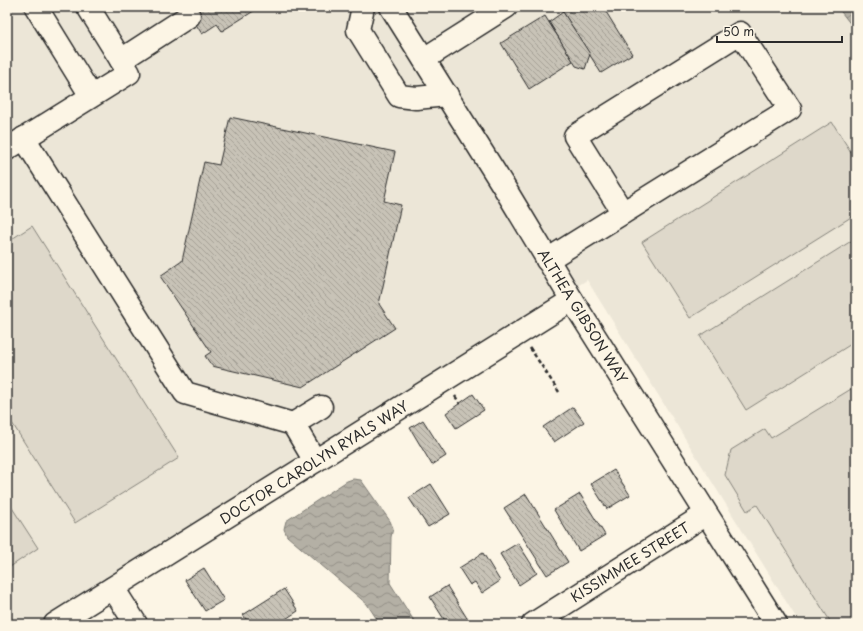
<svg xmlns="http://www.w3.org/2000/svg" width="863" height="631" font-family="'Playpen Sans',sans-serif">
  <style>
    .built { fill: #ece6d7 }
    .green { fill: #ded8ca; stroke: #84827a }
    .water { fill: url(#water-waves); stroke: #7d7b74 }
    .building { fill: url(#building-back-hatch); stroke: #2b2b2b }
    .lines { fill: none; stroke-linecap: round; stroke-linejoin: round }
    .minor-casing { stroke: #2b2b2b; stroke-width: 25 }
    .path { stroke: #2b2b2b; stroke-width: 2.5; stroke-dasharray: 4 3; stroke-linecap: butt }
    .minor { stroke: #fcf5e5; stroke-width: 22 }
    .labels { text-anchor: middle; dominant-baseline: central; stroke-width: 4; stroke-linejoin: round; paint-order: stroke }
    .street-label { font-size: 14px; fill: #2b2b2b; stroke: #fcf5e5 }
  </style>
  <defs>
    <pattern id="water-waves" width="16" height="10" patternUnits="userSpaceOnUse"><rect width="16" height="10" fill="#b4b0a5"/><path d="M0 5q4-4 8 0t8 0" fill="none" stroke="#938f87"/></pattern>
    <pattern id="building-back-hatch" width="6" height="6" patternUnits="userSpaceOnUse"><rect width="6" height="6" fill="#c8c3b7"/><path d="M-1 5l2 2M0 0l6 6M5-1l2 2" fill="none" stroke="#a39f95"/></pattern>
  </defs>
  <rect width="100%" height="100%" fill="#fcf5e5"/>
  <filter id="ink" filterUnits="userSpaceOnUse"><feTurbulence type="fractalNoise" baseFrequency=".025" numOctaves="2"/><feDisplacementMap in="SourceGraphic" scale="8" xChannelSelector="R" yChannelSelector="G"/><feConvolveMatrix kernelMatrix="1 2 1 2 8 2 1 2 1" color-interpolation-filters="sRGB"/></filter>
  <g filter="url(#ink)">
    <path class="built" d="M7,7H856V624H800L587,280L32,624H7Z"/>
    <g class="green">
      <path d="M832,122L856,160V214L690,318L642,242Z"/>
      <path d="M32,226L179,458L75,523L7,415V242Z"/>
      <path d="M856,238V341L746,410L700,336Z"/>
      <path d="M856,386V624H832L757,505L747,511L725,475L731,450L765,429L771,438Z"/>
      <path d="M7,500L38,548L7,569Z"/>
    </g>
    <g class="water">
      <path d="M837,7H856V31L838,8Z"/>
      <path d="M353,479L361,480L390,521L393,528L391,537L390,583L416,624H380L367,604L287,536L284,529L286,521L347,481Z"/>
    </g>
    <g class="building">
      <path d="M185,7H260L222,31L217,24L202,34Z"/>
      <path d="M560,7H603L632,54L601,73Z"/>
      <path d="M563,12L590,54L585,69L576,66L549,22Z"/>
      <path d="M545,16L573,61L529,89L501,43Z"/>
      <path d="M230,117L395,152L384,201L401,205L379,304L395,328L303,387L212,366L205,356L211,352L160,276L182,261L204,162L219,165Z"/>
      <path d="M473,394L484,410L456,428L446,413Z"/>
      <path d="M573,407L584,422L554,442L543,427Z"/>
      <path d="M423,420L446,456L432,465L410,428Z"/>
      <path d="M614,470L630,495L607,509L591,484Z"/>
      <path d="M431,484L450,514L428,527L409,498Z"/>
      <path d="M526,494L568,562L547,575L504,508Z"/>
      <path d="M580,494L605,535L579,551L554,510Z"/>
      <path d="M518,543L537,573L519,585L500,554Z"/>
      <path d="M483,553L500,581L482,593L475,582L470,585L459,568Z"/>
      <path d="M204,568L224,600L205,611L185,580Z"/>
      <path d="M447,586L470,623L468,624H447L430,597Z"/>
      <path d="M284,589L298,611L278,624H249L243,615Z"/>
    </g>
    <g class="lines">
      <g class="minor-casing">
        <g id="minor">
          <path d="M36,7L91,96"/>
          <path d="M363,7L358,30L399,96L416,98L447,95"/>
          <path d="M391,7L504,187L572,300L776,624"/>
          <path d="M424,59L506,7"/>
          <path d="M121,60L189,16"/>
          <path d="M24,138L185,393L293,424L315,461"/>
          <path d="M7,149L129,73L88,7"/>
          <path d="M547,260L790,109L740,33L575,136L623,213"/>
          <path d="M293,424L321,407"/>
          <path d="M113,588L136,624"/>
          <path d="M55,624L572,300"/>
          <path d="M533,624L706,514"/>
        </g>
      </g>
      <g class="path">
        <path d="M530,348L559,392"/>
        <path d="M455,396L460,404"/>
      </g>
      <use href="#minor" class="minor"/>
    </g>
  </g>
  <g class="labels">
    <g class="street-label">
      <text transform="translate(583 316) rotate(58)">ALTHEA GIBSON WAY</text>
      <text transform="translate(314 462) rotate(-32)">DOCTOR CAROLYN RYALS WAY</text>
      <text transform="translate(630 562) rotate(-32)">KISSIMMEE STREET</text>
    </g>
  </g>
  <rect width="863" height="631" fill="none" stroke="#fcf5e5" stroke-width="24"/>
  <rect x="12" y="12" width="839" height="607" fill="none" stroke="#2b2b2b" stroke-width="1.5" filter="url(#ink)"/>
  <path d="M717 36v6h125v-6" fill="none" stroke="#2b2b2b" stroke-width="2"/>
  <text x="723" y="36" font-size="12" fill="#2b2b2b" stroke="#fcf5e5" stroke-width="3" paint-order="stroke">50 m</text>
</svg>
